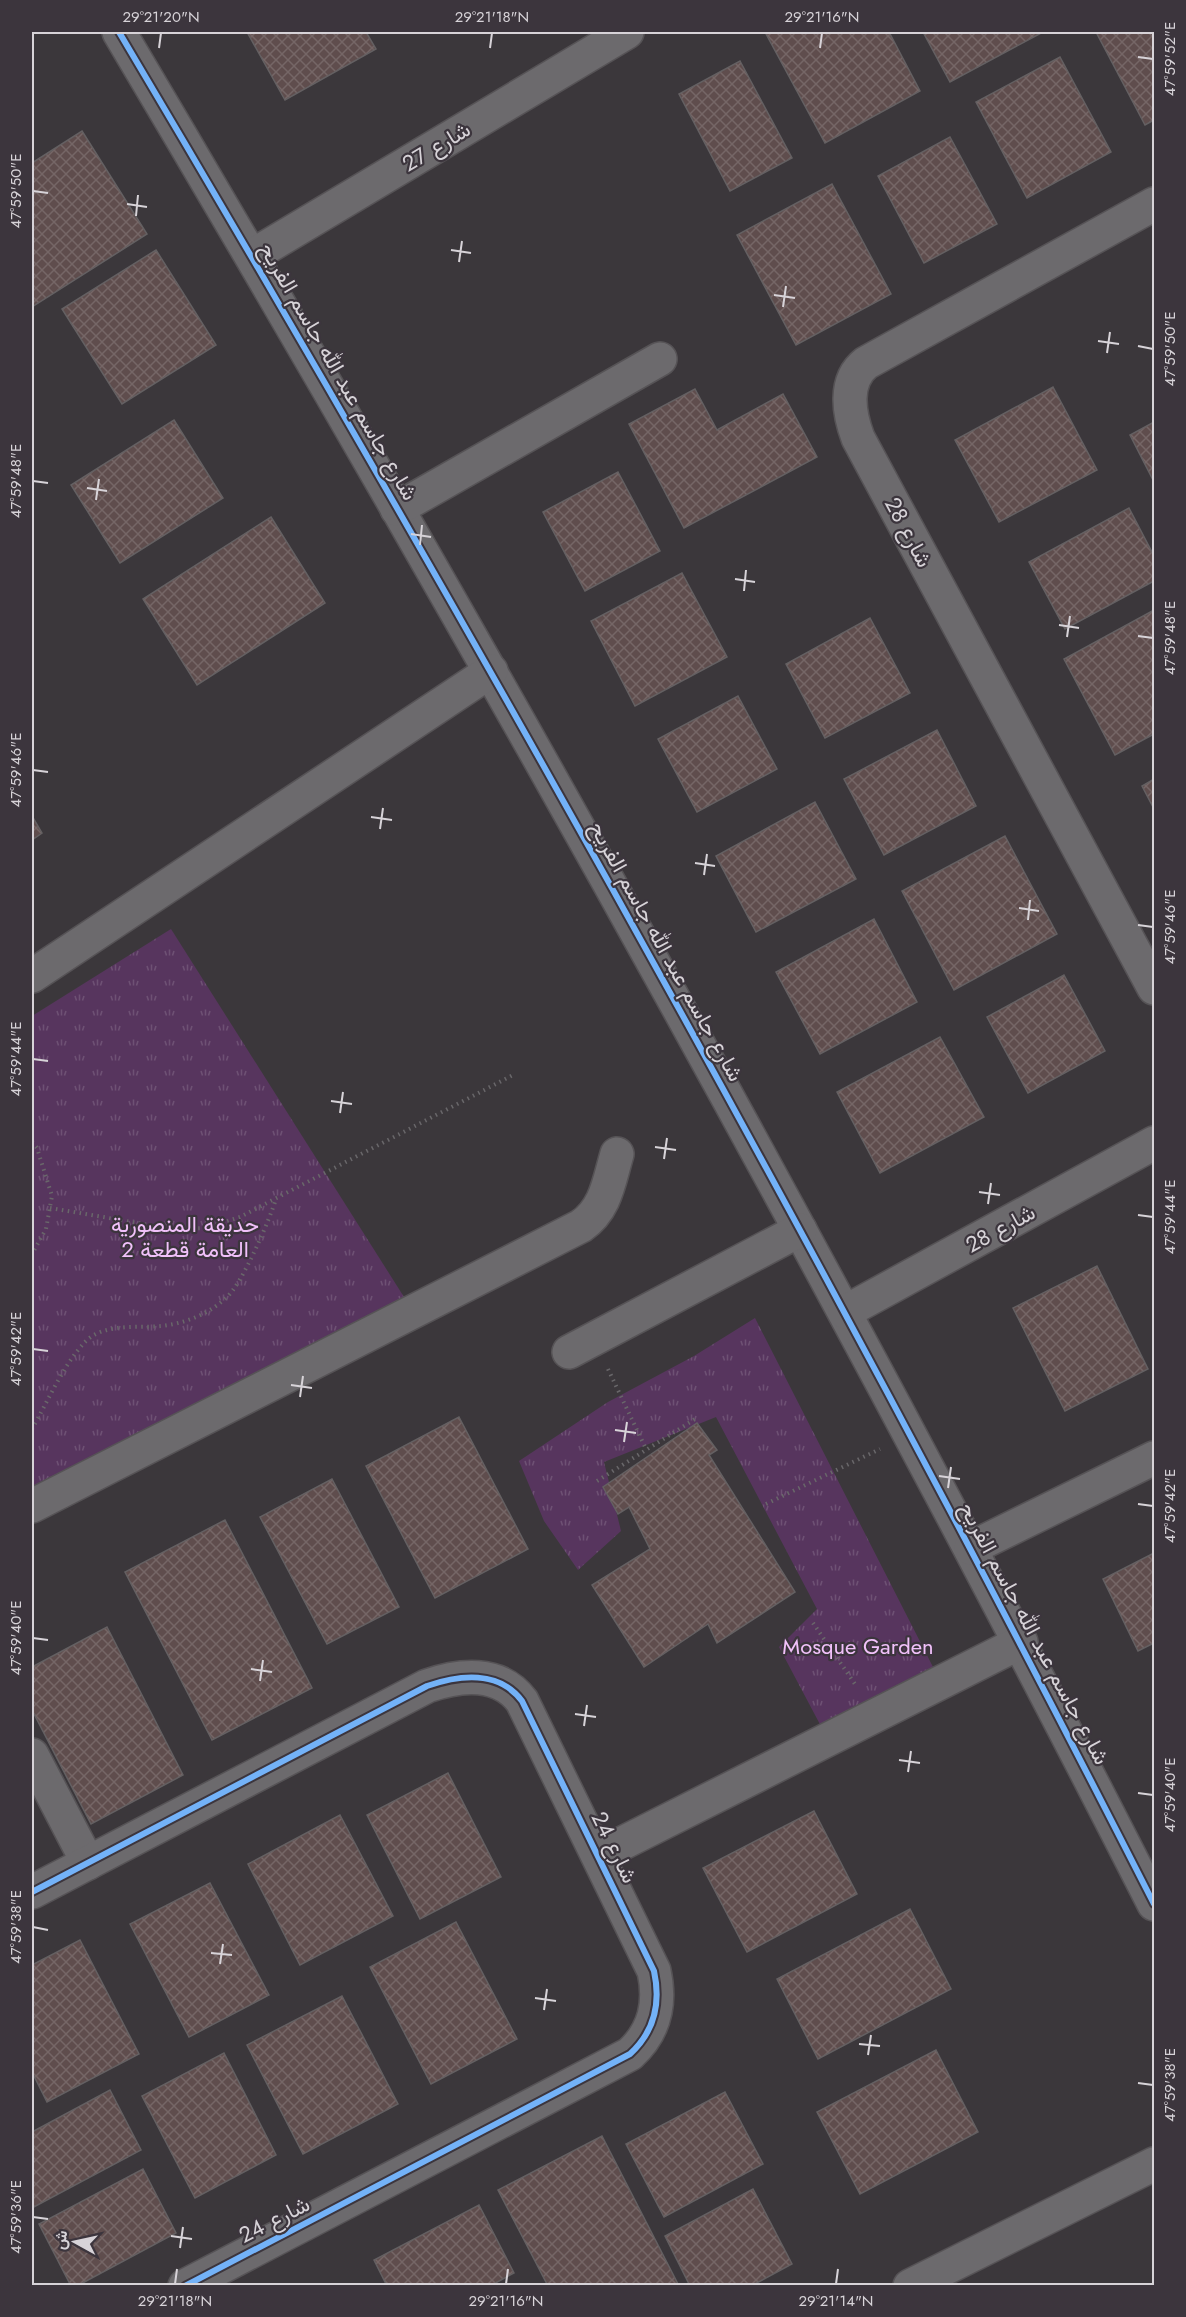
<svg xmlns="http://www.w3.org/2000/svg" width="1186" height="2317" font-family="Jost,Vazirmatn,sans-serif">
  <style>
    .park { fill: url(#park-tufts) }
    .building { fill: url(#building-cross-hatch); stroke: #646062; stroke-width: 1.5 }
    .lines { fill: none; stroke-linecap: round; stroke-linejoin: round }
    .minor-casing { stroke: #565356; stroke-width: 36 }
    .path { stroke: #69676a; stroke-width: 4; stroke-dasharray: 1.5 4.5; stroke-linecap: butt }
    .minor { stroke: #6c6a6d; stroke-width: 33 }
    .cycleway-casing { stroke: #3c353d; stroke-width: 10 }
    .cycleway { stroke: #73b2f8; stroke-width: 6 }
    .ticks { fill: none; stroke: #d7d3d8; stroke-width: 2 }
    .labels { text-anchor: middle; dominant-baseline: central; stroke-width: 4.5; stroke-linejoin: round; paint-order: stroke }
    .street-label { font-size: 22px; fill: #d7d3d8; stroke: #3c353d }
    .park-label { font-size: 22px; fill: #f1c1fa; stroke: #3c353d }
    .neatline { fill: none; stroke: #d7d3d8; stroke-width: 2 }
    .ticks-label { font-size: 15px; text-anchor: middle; fill: #d7d3d8 }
  </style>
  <defs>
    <pattern id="park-tufts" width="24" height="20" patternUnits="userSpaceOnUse" patternTransform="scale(1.5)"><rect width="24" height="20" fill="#57355e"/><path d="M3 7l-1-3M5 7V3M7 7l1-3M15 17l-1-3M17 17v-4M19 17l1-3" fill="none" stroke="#6e5174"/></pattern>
    <pattern id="building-cross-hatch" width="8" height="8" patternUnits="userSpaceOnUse" patternTransform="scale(1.5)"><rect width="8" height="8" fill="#5f4d4d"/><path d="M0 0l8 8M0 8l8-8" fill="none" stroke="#756666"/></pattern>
  </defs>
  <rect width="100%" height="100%" fill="#3b373b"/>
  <g class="park">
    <path d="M171,929L404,1297L32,1495V1016Z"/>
    <path d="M755,1318L933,1667L823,1730L779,1647L817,1609L716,1417L604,1462L621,1531L578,1570L544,1521L519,1461L608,1402L694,1356Z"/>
  </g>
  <g class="building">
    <path d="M247,32H366L376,49L285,100Z"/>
    <path d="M765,32H889L920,91L825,143Z"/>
    <path d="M923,32H1043L950,82Z"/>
    <path d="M1096,32H1154V120L1145,125Z"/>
    <path d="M1060,57L1111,152L1027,198L976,102Z"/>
    <path d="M740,61L792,158L730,191L679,94Z"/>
    <path d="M82,131L147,234L32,307V163Z"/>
    <path d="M950,137L997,224L924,263L878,176Z"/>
    <path d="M832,184L891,294L796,345L737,235Z"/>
    <path d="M156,250L216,345L122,404L62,309Z"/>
    <path d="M1053,387L1097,470L999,522L955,440Z"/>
    <path d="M695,389L717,430L783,394L817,457L684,528L629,424Z"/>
    <path d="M174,420L223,498L120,563L71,485Z"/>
    <path d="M1154,422V482L1130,435Z"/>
    <path d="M618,472L660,551L585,591L543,512Z"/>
    <path d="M1129,508L1154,556V581L1065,629L1029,562Z"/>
    <path d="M271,517L325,603L197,685L143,599Z"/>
    <path d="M682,573L727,657L635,706L591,621Z"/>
    <path d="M1154,610V734L1115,755L1064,659Z"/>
    <path d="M870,618L910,693L825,738L786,664Z"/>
    <path d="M738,696L777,769L697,812L658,739Z"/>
    <path d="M937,730L976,806L884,855L844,779Z"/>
    <path d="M1154,779V809L1142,786Z"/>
    <path d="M815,802L856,879L756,932L716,856Z"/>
    <path d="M32,816L42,833L32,840Z"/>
    <path d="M1005,836L1057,934L954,990L902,891Z"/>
    <path d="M874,919L917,1002L820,1054L776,972Z"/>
    <path d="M1064,975L1105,1051L1028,1093L987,1017Z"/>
    <path d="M940,1037L984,1117L880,1173L837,1092Z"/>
    <path d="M1097,1266L1148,1369L1065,1411L1013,1308Z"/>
    <path d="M459,1417L528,1549L435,1598L366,1466Z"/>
    <path d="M697,1423L717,1450L709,1455L795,1592L717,1643L708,1624L644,1667L592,1585L650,1549L629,1507L618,1514L603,1487Z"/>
    <path d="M332,1479L399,1607L327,1644L260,1517Z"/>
    <path d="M225,1520L312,1688L212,1740L125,1572Z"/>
    <path d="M1154,1553V1643L1138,1651L1103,1579Z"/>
    <path d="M107,1627L183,1775L91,1824L32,1710V1667Z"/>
    <path d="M448,1773L501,1877L420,1919L367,1815Z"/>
    <path d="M814,1811L857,1894L747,1952L703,1868Z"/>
    <path d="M340,1815L393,1916L300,1965L248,1864Z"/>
    <path d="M210,1883L269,1995L189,2037L130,1924Z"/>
    <path d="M910,1909L951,1989L818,2059L777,1979Z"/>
    <path d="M456,1922L517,2039L431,2084L370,1967Z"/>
    <path d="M80,1940L139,2054L47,2102L32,2072V1965Z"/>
    <path d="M342,1996L398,2104L303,2154L247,2045Z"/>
    <path d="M936,2050L978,2132L860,2194L817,2112Z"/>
    <path d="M224,2053L276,2155L195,2198L142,2096Z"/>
    <path d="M110,2090L141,2150L32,2208V2132Z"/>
    <path d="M725,2092L763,2164L664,2217L626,2144Z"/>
    <path d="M602,2136L679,2286H548L498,2190Z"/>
    <path d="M143,2169L176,2233L77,2286H71L39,2224Z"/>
    <path d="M753,2189L792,2264L751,2286H690L665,2236Z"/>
    <path d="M479,2205L514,2273L490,2286H387L374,2260Z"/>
  </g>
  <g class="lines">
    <g class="minor-casing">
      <g id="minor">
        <path d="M119,32C483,645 831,1269 1154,1904"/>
        <path d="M1154,204L866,363C843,381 849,414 858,438L1154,988"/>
        <path d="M252,256L627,32"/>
        <path d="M397,509L660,359"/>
        <path d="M32,976L491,671"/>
        <path d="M845,1312L1154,1143"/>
        <path d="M569,1352L800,1230"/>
        <path d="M32,1506L581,1226C606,1209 609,1181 617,1154"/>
        <path d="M971,1548L1154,1458"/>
        <path d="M32,1755L88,1863"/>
        <path d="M599,1855L1021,1642"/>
        <path d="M32,1892L427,1686C459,1675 499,1670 522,1701L654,1971C661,2003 655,2031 630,2054L185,2286"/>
        <path d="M910,2286L1154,2164"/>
      </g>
    </g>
    <g class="path">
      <path d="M32,1142L37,1148L52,1196L46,1229L32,1254"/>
      <path d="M50,1208L173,1229L205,1228L240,1217L515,1074"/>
      <path d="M608,1369L646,1449"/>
      <path d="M32,1429C46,1405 71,1348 94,1335C114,1324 140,1328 162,1326C186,1323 209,1314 227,1297C243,1282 269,1221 276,1199"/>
      <path d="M597,1481L695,1419"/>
      <path d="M766,1504L880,1449"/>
      <path d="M813,1623L857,1687"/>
    </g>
    <use href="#minor" class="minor"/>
    <g class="cycleway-casing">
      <g id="cycleway">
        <path d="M119,32C483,645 831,1269 1154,1904"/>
        <path d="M32,1892L427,1686C459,1675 499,1670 522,1701L654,1971C661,2003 655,2031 630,2054L185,2286"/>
      </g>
    </g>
    <use href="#cycleway" class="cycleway"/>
  </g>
  <path class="ticks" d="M159,48L161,33M490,48L492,33M820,48L822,33M1138,57L1153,59M33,191L48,193M127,204L147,207M136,216L138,195M451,250L471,253M459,262L462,241M774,295L795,298M783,307L786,286M1098,341L1119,344M1138,346L1153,349M1107,353L1110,332M33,481L48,483M87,488L107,491M96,500L99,479M411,534L431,537M420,545L422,525M735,579L755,582M744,591L746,570M1059,625L1079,628M1138,636L1153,638M1067,637L1070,616M33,770L48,772M371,817L392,820M380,829L383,808M695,863L715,866M704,875L707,854M1019,908L1039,911M1028,920L1030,900M1138,925L1153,927M33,1059L48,1061M331,1101L352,1104M340,1113L343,1092M655,1147L676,1150M664,1159L667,1138M979,1192L1000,1195M988,1204L991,1183M1138,1215L1153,1217M33,1349L48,1351M291,1385L312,1388M300,1397L303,1376M615,1430L636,1433M624,1442L627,1422M939,1476L960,1479M948,1488L951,1467M1138,1504L1153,1506M33,1638L48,1640M251,1669L272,1672M260,1681L263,1660M575,1714L596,1717M584,1726L587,1705M899,1760L920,1763M908,1772L911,1751M1138,1793L1153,1795M33,1927L48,1930M211,1953L232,1955M220,1964L223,1944M535,1998L556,2001M544,2010L547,1989M859,2044L880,2046M868,2055L871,2035M1138,2083L1153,2085M33,2217L48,2219M171,2236L192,2239M180,2248L183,2227M175,2284L177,2269M506,2284L508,2269M836,2284L838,2269"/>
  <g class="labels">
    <g class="street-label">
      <text transform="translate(436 146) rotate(-31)">شارع 27</text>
      <text transform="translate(339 371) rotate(60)">شارع جاسم عبد الله جاسم الفريح</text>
      <text transform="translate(909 532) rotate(62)">شارع 28</text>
      <text transform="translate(667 951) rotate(61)">شارع جاسم عبد الله جاسم الفريح</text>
      <text transform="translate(1000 1228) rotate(-29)">شارع 28</text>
      <text transform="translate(1035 1633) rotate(62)">شارع جاسم عبد الله جاسم الفريح</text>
      <text transform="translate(615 1847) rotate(64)">شارع 24</text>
      <text transform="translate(274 2219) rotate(-27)">شارع 24</text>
    </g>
    <g class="park-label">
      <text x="185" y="1224">حديقة المنصورية<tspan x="185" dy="25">العامة قطعة 2</tspan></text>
      <text x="858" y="1646">Mosque Garden</text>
    </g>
  </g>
  <rect width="1186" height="2317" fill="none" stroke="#3c353d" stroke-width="66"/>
  <g transform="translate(75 2242) rotate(278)" stroke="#3c353d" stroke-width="4.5" paint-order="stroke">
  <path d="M0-4.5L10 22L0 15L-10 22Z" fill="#d7d3d8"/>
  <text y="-9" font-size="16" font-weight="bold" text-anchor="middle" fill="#d7d3d8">ش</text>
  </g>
  <rect x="33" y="33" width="1120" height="2251" class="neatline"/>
  <g class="ticks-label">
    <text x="161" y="22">29°21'20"N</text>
    <text x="492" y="22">29°21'18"N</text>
    <text x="822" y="22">29°21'16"N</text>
    <text transform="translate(1170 59) rotate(-90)" y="5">47°59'52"E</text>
    <text transform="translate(16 191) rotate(-90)" y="5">47°59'50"E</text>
    <text transform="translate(1170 349) rotate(-90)" y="5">47°59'50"E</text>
    <text transform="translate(16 481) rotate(-90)" y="5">47°59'48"E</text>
    <text transform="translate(1170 638) rotate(-90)" y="5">47°59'48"E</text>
    <text transform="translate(16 770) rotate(-90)" y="5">47°59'46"E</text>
    <text transform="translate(1170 927) rotate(-90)" y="5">47°59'46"E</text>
    <text transform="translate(16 1059) rotate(-90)" y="5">47°59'44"E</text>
    <text transform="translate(1170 1217) rotate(-90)" y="5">47°59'44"E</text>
    <text transform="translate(16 1349) rotate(-90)" y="5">47°59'42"E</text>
    <text transform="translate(1170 1506) rotate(-90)" y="5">47°59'42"E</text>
    <text transform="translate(16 1638) rotate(-90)" y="5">47°59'40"E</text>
    <text transform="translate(1170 1795) rotate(-90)" y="5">47°59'40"E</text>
    <text transform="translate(16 1927) rotate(-90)" y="5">47°59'38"E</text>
    <text transform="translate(1170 2085) rotate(-90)" y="5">47°59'38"E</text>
    <text transform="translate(16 2217) rotate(-90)" y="5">47°59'36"E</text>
    <text x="175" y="2306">29°21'18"N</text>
    <text x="506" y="2306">29°21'16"N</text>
    <text x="836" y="2306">29°21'14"N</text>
  </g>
</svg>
